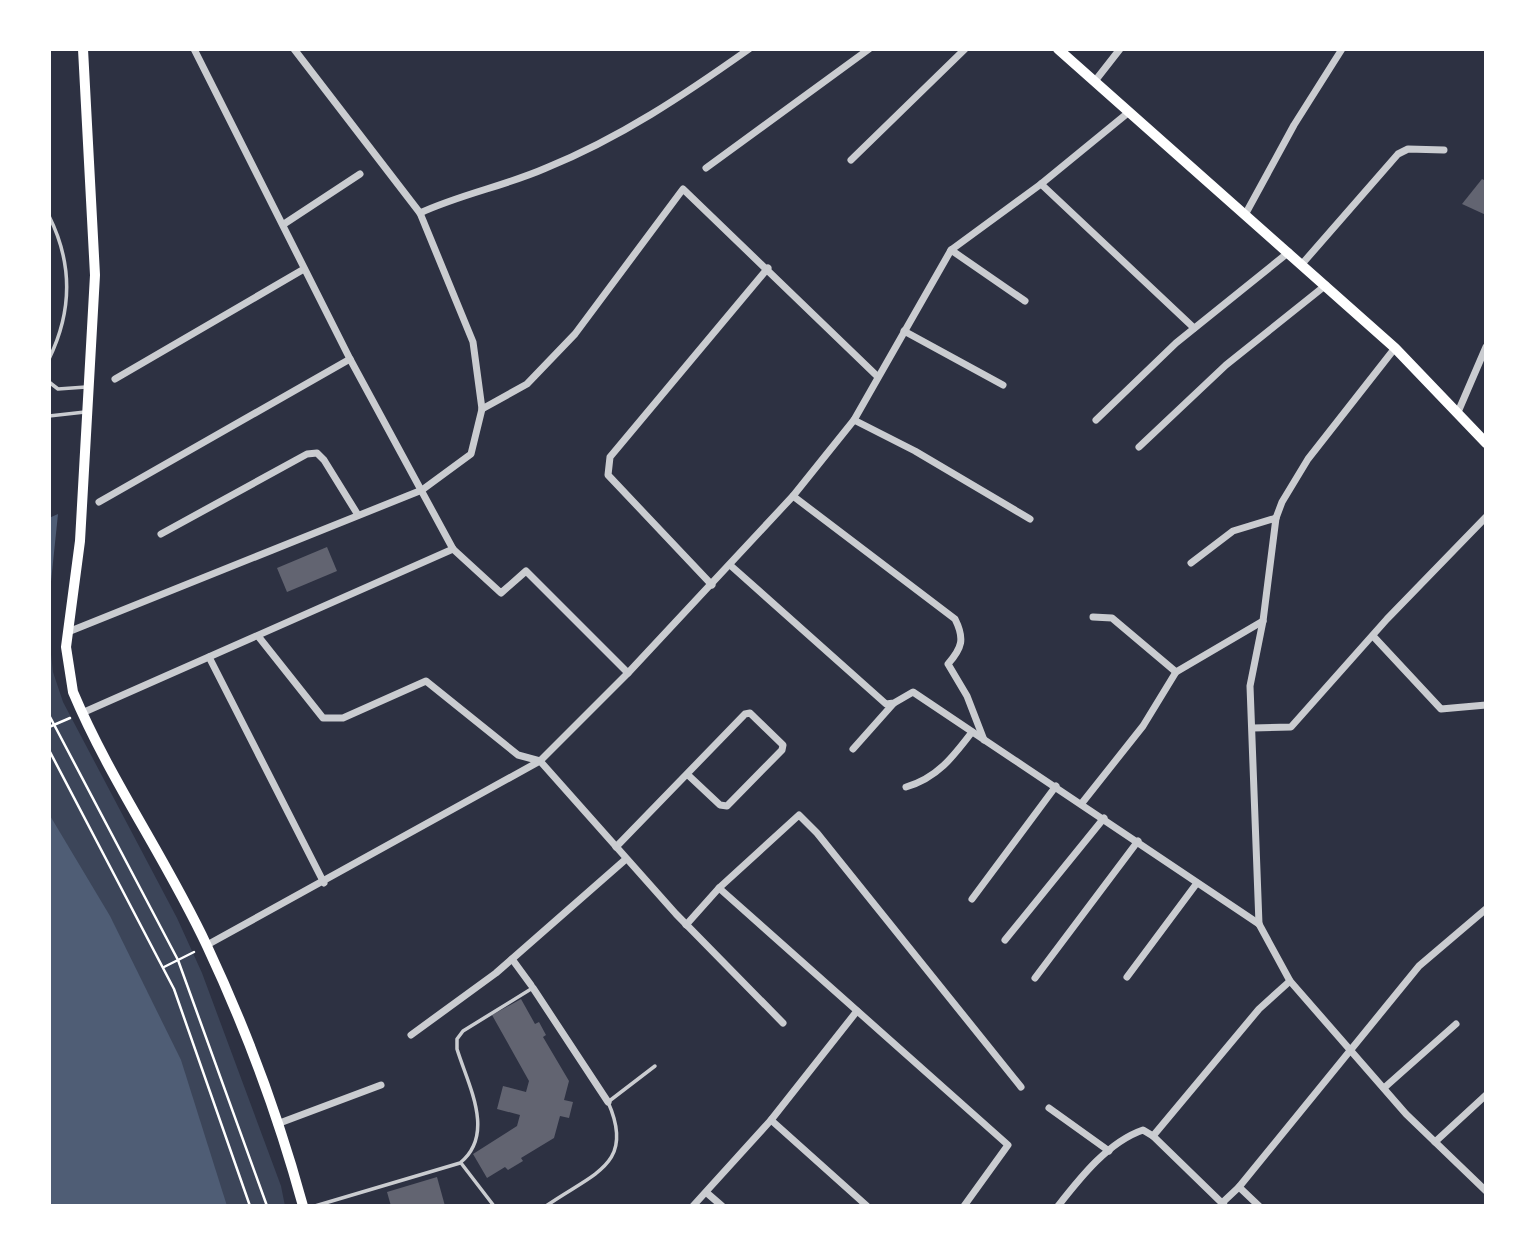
<svg xmlns="http://www.w3.org/2000/svg" width="1535" height="1255" font-family="Overpass,sans-serif">
  <style>
    .green { fill: #3c4559 }
    .water { fill: #4f5d75 }
    .building { fill: #626471 }
    .lines { fill: none; stroke-linecap: round; stroke-linejoin: round }
    .path { stroke: #fff; stroke-width: 2.5 }
    .service { stroke: #caccd0; stroke-width: 3.5 }
    .minor { stroke: #caccd0; stroke-width: 7 }
    .secondary { stroke: #fff; stroke-width: 10 }
  </style>
  <rect width="100%" height="100%" fill="#2d3142"/>
  <path class="green" d="M49,636L53,672L63,702L177,918L202,973L281,1186L285,1206H49Z"/>
  <g class="water">
    <path d="M58,514L49,601V518Z"/>
    <path d="M49,814L110,916L181,1060L227,1206H49Z"/>
  </g>
  <g class="building">
    <path d="M1482,179L1486,181V215L1462,204Z"/>
    <path d="M327,547L337,571L287,592L277,568Z"/>
    <path d="M521,999L535,1024L539,1022L546,1035L543,1037L569,1081L564,1100L573,1102L569,1118L560,1116L554,1138L521,1158L523,1161L508,1170L505,1167L487,1178L473,1154L517,1126L520,1115L497,1109L503,1086L526,1092L529,1081L492,1015Z"/>
    <path d="M437,1177L445,1206H391L387,1192Z"/>
  </g>
  <g class="lines">
    <g class="path">
      <path d="M49,715L178,960L267,1206"/>
      <path d="M49,727L70,718"/>
      <path d="M49,750L174,989L250,1206"/>
      <path d="M164,967L194,952"/>
    </g>
    <g class="service">
      <path d="M49,216C73,264 72,312 49,359"/>
      <path d="M49,382L58,389L86,387"/>
      <path d="M49,416L85,412"/>
      <path d="M461,1163L494,1206"/>
      <path d="M315,1206L460,1163C496,1134 468,1085 457,1049V1039L463,1031L531,989"/>
      <path d="M546,1206C593,1173 636,1165 608,1102L655,1066"/>
    </g>
    <g class="minor">
      <path d="M194,49L350,359L453,549L501,593L526,571L628,673"/>
      <path d="M1095,81L1120,49"/>
      <path d="M851,160L965,49"/>
      <path d="M706,168L869,49"/>
      <path d="M1041,184L1194,328"/>
      <path d="M420,213C461,194 505,186 546,168C620,138 684,95 749,49"/>
      <path d="M1246,213L1294,125L1342,49"/>
      <path d="M284,224L360,174"/>
      <path d="M951,250L1025,301"/>
      <path d="M1302,264L1398,154L1408,149L1444,150"/>
      <path d="M904,331L1003,385"/>
      <path d="M1395,348L1308,459L1282,502L1276,518L1263,621L1250,686L1259,924L1290,981L1406,1114L1486,1191"/>
      <path d="M115,379L304,269"/>
      <path d="M482,409L527,384L575,334L683,189L877,376"/>
      <path d="M1458,412L1486,347"/>
      <path d="M854,420L915,451L1030,519"/>
      <path d="M1096,420L1176,343L1289,252"/>
      <path d="M1139,447L1226,365L1326,285"/>
      <path d="M793,496L955,619C965,639 962,648 948,664L967,696L984,740"/>
      <path d="M99,502L350,359"/>
      <path d="M161,534L307,454L317,453L324,460L358,515"/>
      <path d="M1191,563L1233,531L1276,518"/>
      <path d="M730,565L886,704L894,703L913,692L1259,924"/>
      <path d="M712,585L608,475L610,457L768,268"/>
      <path d="M1093,617L1112,618L1176,672"/>
      <path d="M68,632L422,490L471,454L482,409L473,342L420,213L294,49"/>
      <path d="M258,636L323,718H343L426,681L518,755L540,761L676,914L783,1023"/>
      <path d="M1373,636L1441,709L1486,705"/>
      <path d="M209,657L324,883"/>
      <path d="M82,713L453,549"/>
      <path d="M1253,728L1291,727L1387,619L1486,517"/>
      <path d="M853,749L893,704"/>
      <path d="M906,787C937,778 953,757 972,732"/>
      <path d="M1082,803L1143,726L1176,672L1263,621"/>
      <path d="M616,847L745,714L750,713L783,745L782,750L727,806L720,805L687,774"/>
      <path d="M719,888L1008,1145L964,1206"/>
      <path d="M972,899L1056,786"/>
      <path d="M686,925L719,888L799,815L817,833L1021,1087"/>
      <path d="M1005,940L1104,818"/>
      <path d="M207,945L540,761L628,673L793,496L854,420L951,250L1041,184L1129,112"/>
      <path d="M512,959L531,985"/>
      <path d="M1127,977L1197,883"/>
      <path d="M1035,978L1138,841"/>
      <path d="M533,988L608,1102"/>
      <path d="M411,1035L496,973L626,859"/>
      <path d="M1384,1088L1456,1024"/>
      <path d="M1049,1108L1109,1151"/>
      <path d="M771,1120L867,1206"/>
      <path d="M277,1124L381,1085"/>
      <path d="M1153,1136L1259,1009L1290,981"/>
      <path d="M1435,1142L1486,1095"/>
      <path d="M1239,1187L1259,1206"/>
      <path d="M707,1193L722,1206"/>
      <path d="M1222,1203L1239,1187L1419,966L1486,909"/>
      <path d="M693,1206L771,1120L857,1011"/>
      <path d="M1058,1206C1080,1178 1108,1142 1143,1130L1153,1136L1224,1205"/>
    </g>
    <g class="secondary">
      <path d="M83,49L95,275L80,541L66,647L73,692C110,780 167,860 207,946C246,1029 279,1118 303,1206"/>
      <path d="M1058,49L1395,348L1486,443"/>
    </g>
  </g>
  <rect width="1535" height="1255" fill="none" stroke="#ffffff" stroke-width="102"/>
</svg>
